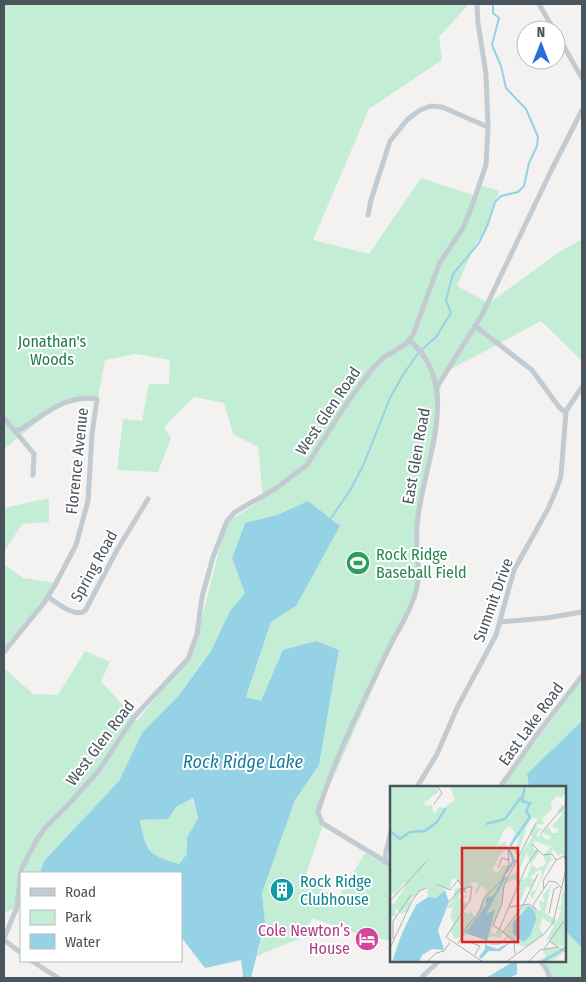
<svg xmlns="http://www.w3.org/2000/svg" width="586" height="982" font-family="'Fira Sans Condensed',sans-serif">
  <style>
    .green { fill: #c4edd5 }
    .water { fill: #95d2e6; fill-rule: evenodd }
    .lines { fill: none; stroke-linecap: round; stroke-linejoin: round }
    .stream { stroke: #95d2e6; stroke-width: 2 }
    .minor { stroke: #c3cbd2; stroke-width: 5 }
    .labels { text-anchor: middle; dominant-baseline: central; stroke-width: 4; stroke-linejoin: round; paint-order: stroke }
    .park-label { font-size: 16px; fill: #1f7b50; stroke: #fff }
    .street-label { font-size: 16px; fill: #4a545d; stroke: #fff }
    .leisure-label { font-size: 16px; fill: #27864d; stroke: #fff; text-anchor: start }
    .culture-label { font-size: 16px; fill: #0d838f; stroke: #fff; text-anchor: start }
    .hotel-label { font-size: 16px; fill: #b23c85; stroke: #fff; text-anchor: end }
    .water-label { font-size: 18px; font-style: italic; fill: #187b9c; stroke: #fff }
    .inset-river { fill: none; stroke: #95d2e6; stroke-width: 2.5 }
    .inset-road { fill: none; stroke: #afb3b6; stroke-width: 1 }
    .view { fill: #d62828; fill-opacity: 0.15; stroke: #d62828; stroke-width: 2.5 }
    .inset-edge { fill: none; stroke: #4a545d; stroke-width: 2.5 }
  </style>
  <rect width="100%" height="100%" fill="#f3f2f1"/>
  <g class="green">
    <path d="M4,4H469L439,37L442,60L369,109L313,240L369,254L421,178L476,196L480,185L499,191L486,231L476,243L457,286L489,303L562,250L581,240L582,236V320L581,323L582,325V361L541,321L442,374L435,442L418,515V587L317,814L322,828L304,880L338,898L365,853L391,868V941L348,931L313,918L298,939L257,956L265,922L262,893L295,799L319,765L339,651L316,641L261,702L246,697L271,622L296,606L308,501L277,515L245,523L232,558L245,593L230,611L211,651L180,694L142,733L119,781L45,860L40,873H21V907L18,906L4,914V668L33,694L58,695L85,651L110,662L101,681L137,721L193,652L226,523L263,499L258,447L233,434L224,403L194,397L164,427L171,438L158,472L117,470L123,419L142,421L149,384H169L170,360L136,354L105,360L98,397L56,407L4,449Z"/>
    <path d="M49,498V522L22,524L4,552V508Z"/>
    <path d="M4,564L23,578L56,583L4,652Z"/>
    <path d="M582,679V721L527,774L529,787H502Z"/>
    <path d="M192,798L198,818L187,838V854L179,864L157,858L145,844L140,820L168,819L177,806Z"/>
    <path d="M565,931L582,948V978H548L540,961H565Z"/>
  </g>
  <g class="water">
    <path d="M308,501L340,526L296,606L271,622L246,697L261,701L283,650L316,641L339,650L319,765L295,800L262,893L265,922L251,978H242L243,974L241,960L205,968L181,937V873H40L44,861L119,781L142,733L180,694L211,651L230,611L245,593L232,558L245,523L277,515ZM193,798L198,818L187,838V854L179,864C148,855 146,852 140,820L168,819L177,806Z"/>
    <path d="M582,721V948L565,931V787H529L527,774Z"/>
    <path d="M514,961H517V974L509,978H486Z"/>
  </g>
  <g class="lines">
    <path class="stream" d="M331,518L349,492L363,466L390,398L403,375L419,352L436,337L451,313L446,300L453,274L479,243L488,224L495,202L501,196L518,192L524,186L529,163L537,146L538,137L526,109L506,88L501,66L492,45L499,18L493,13V4"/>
    <g class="minor">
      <path d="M539,4L554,30"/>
      <path d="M556,33L582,78"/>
      <path d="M368,215L371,200L390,141L407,120L420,110L431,106L442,107L488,127"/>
      <path d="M475,326L532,370L559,407L566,413"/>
      <path d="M437,387L482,315L550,173L582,110"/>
      <path d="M4,418L34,454L33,475"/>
      <path d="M48,597C57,603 75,618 85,611L117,550L148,499"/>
      <path d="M500,622L546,618L582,612"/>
      <path d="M4,652L44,603L55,585L76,545L88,501L92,434L97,399C66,394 46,414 21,429L15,431"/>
      <path d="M417,787L437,754L457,708L496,635L514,570L548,509L557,488L561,476L566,411L582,387"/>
      <path d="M500,787L541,729L582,676"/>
      <path d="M385,862L386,851L391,832"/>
      <path d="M391,865L322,823L318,812C335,757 362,704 387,652C397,631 412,610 417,587C421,567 415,546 417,526C421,466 466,387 409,340"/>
      <path d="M4,938L17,907L21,870L36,841L44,829L69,804L100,769L134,717L188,659L197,634L202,597L213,557L227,521L235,512L275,489L307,465L349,400L372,369L384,357L406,344L413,335L439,264L463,228L472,206L486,165L488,127L486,74L478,23L477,4"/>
      <path d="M4,940L21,953"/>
      <path d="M32,961L58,978"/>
      <path d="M540,961L546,968L550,978"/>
      <path d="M421,978L439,961"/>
    </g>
  </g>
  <defs>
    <g id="stadium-disc" transform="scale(1.25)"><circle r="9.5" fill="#2e9e5b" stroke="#fff"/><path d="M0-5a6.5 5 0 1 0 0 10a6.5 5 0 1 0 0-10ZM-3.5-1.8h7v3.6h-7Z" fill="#fff"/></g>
    <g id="building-disc" transform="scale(1.25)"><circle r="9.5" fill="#0f9aa8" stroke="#fff"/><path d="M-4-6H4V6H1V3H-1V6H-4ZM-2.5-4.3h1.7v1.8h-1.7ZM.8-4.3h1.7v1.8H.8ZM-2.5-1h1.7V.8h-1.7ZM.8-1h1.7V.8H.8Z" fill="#fff"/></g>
    <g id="hotel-disc" transform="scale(1.25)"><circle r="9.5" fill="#d1479c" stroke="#fff"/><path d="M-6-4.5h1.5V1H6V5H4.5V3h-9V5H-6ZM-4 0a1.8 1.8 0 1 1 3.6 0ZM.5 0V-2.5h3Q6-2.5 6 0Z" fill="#fff"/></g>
  </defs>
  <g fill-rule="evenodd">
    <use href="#stadium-disc" x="358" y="563"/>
    <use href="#building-disc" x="282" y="890"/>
    <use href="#hotel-disc" x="367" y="939"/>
  </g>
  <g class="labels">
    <g class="park-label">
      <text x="52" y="341">Jonathan's<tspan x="52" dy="18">Woods</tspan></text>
    </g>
    <g class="street-label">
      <text transform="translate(328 411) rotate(-56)">West Glen Road</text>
      <text transform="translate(416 456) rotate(-80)">East Glen Road</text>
      <text transform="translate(77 461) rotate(-84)">Florence Avenue</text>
      <text transform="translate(94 566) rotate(-61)">Spring Road</text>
      <text transform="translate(493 600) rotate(-70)">Summit Drive</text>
      <text transform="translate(531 724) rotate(-54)">East Lake Road</text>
      <text transform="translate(100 743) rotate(-53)">West Glen Road</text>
    </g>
    <g class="leisure-label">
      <text x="376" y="554">Rock Ridge<tspan x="376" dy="18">Baseball Field</tspan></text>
    </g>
    <g class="culture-label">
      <text x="300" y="881">Rock Ridge<tspan x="300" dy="18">Clubhouse</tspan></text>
    </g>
    <g class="hotel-label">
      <text x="350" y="930">Cole Newton’s<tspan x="350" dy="18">House</tspan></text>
    </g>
    <g class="water-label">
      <text x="243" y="762">Rock Ridge Lake</text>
    </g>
  </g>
  <g transform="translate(390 786)">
    <rect width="176" height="176" fill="#f3f2f1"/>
    <path d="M0,0H47L48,6L34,17L36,20L42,19L44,28L49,21L55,22L65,13L60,0H176V7L171,12L167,10L161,17L162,23L152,32L154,38L147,39V43L152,42L146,49L149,51L151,47L155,53L159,54L161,51L152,46L159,40L162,47H168V43L162,40L173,28L167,25L172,19L176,24V73L171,67L168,70L163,63L160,71L163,73L158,78L142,114L140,107L146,103L152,88L150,83L140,91L144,94L141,101H136L130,116L129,97L124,93L115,98L112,118L101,146L105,148L107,143L113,147L134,119H144L148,125L151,124L149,117L150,114L154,117L153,109L161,99L155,127L167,135L171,125L167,120L171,121L172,107L176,104V91L177,157L175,161L163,158L160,153L156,154L164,140L153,132L149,141L153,149L137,161L125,158L113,147L110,152L102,150L97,153L103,135L96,128L102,110L96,112V119L77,144V149L65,153L60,144L64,137L60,130L63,122H56L62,116L65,103L72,101L67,94L62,92L60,103L54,101L53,107L43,114L38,111L37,101L22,112L18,125L12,128L5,123L6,129L0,132V117L4,118L15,101L14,96L7,107L0,108ZM143,31L148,33L140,46L142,52L131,67L128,85L119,91L116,89L120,80L113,79L108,86L102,85L108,72L117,62L116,55L108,59L113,45L119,40L125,47L119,61L130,49L126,60L130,62L137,39ZM144,55L161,61L153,69L156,78L147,83L141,78L150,65L143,63ZM137,67L141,80L137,91L130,95V82ZM83,96L89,97L84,107H87L91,100L97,105L85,131L80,124L78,128L72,125L78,118L72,115L77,109L67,113ZM133,124L141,144L124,148L123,136ZM166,161L174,166L161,176H145L156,170L153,164Z" fill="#c4edd5" fill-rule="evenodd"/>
    <path d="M55,104L59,116L48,144L54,164L42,163L32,169L29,176H2L12,147L26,119L38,111L46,112ZM102,110L105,112L96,128L105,124L96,159L107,163L122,155L110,165H99L91,173L89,171L95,163V154L75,147L96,119V112ZM139,120L145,126L146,134L140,150L134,156L123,148V136Z" fill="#95d2e6"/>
    <path class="inset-river" d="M96,38L115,33L131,11M0,45L10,53L20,46L35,45L47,36L56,22M120,60L140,31L136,25L140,17L132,15L135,0M116,87L124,75L119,63M104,111L115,91M152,176L177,161"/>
    <path class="inset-road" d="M25,0H41M44,18L52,7L47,0M151,47L177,17M142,58L153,69L162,68L166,74M108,82L112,72L119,74M46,98L60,104L68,94L76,107M74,103L82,100L80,114L56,151L93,176M154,103L153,95L166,74M0,115L37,75M59,116L72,101M143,119L159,95L166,96L171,102M120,121L139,118L147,124M159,127L164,103L168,101M109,144L137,79L148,63M113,146L133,119L148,88M3,153V135L21,109M159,155L177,167M79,156L90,160L84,170M68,158L76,142L90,125L94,112L112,94L119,78L118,62L123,61L129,71M100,158H110L118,150M0,162L21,117L29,105L36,102M154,163L174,135M125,168L124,154L103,139L112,118L114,99L146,37M37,176L46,167L54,165L60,156M116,176L154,148L163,137L177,79L174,70L166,74M138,176L150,164L168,161"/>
    <path class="view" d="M72,62H128V156H72Z"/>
    <rect width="176" height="176" class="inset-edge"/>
  </g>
  <rect width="586" height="982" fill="none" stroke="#4a545d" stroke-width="10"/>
  <rect x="20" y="872" width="162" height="90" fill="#ffffff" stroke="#b7bbbe"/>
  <rect x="30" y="888" width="25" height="8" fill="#c3cbd2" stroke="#b7bbbe"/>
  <text x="65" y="897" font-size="15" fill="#4a545d">Road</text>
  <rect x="30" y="910" width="25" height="15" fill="#c4edd5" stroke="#b7bbbe"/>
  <text x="65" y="922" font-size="15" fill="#4a545d">Park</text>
  <rect x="30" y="934" width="25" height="15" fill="#95d2e6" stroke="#b7bbbe"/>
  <text x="65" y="947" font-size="15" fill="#4a545d">Water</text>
  <g transform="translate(541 45)"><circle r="24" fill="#ffffff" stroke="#b7bbbe"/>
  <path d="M0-4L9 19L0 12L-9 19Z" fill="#276ed7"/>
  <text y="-8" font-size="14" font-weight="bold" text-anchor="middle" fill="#4a545d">N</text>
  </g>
</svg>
